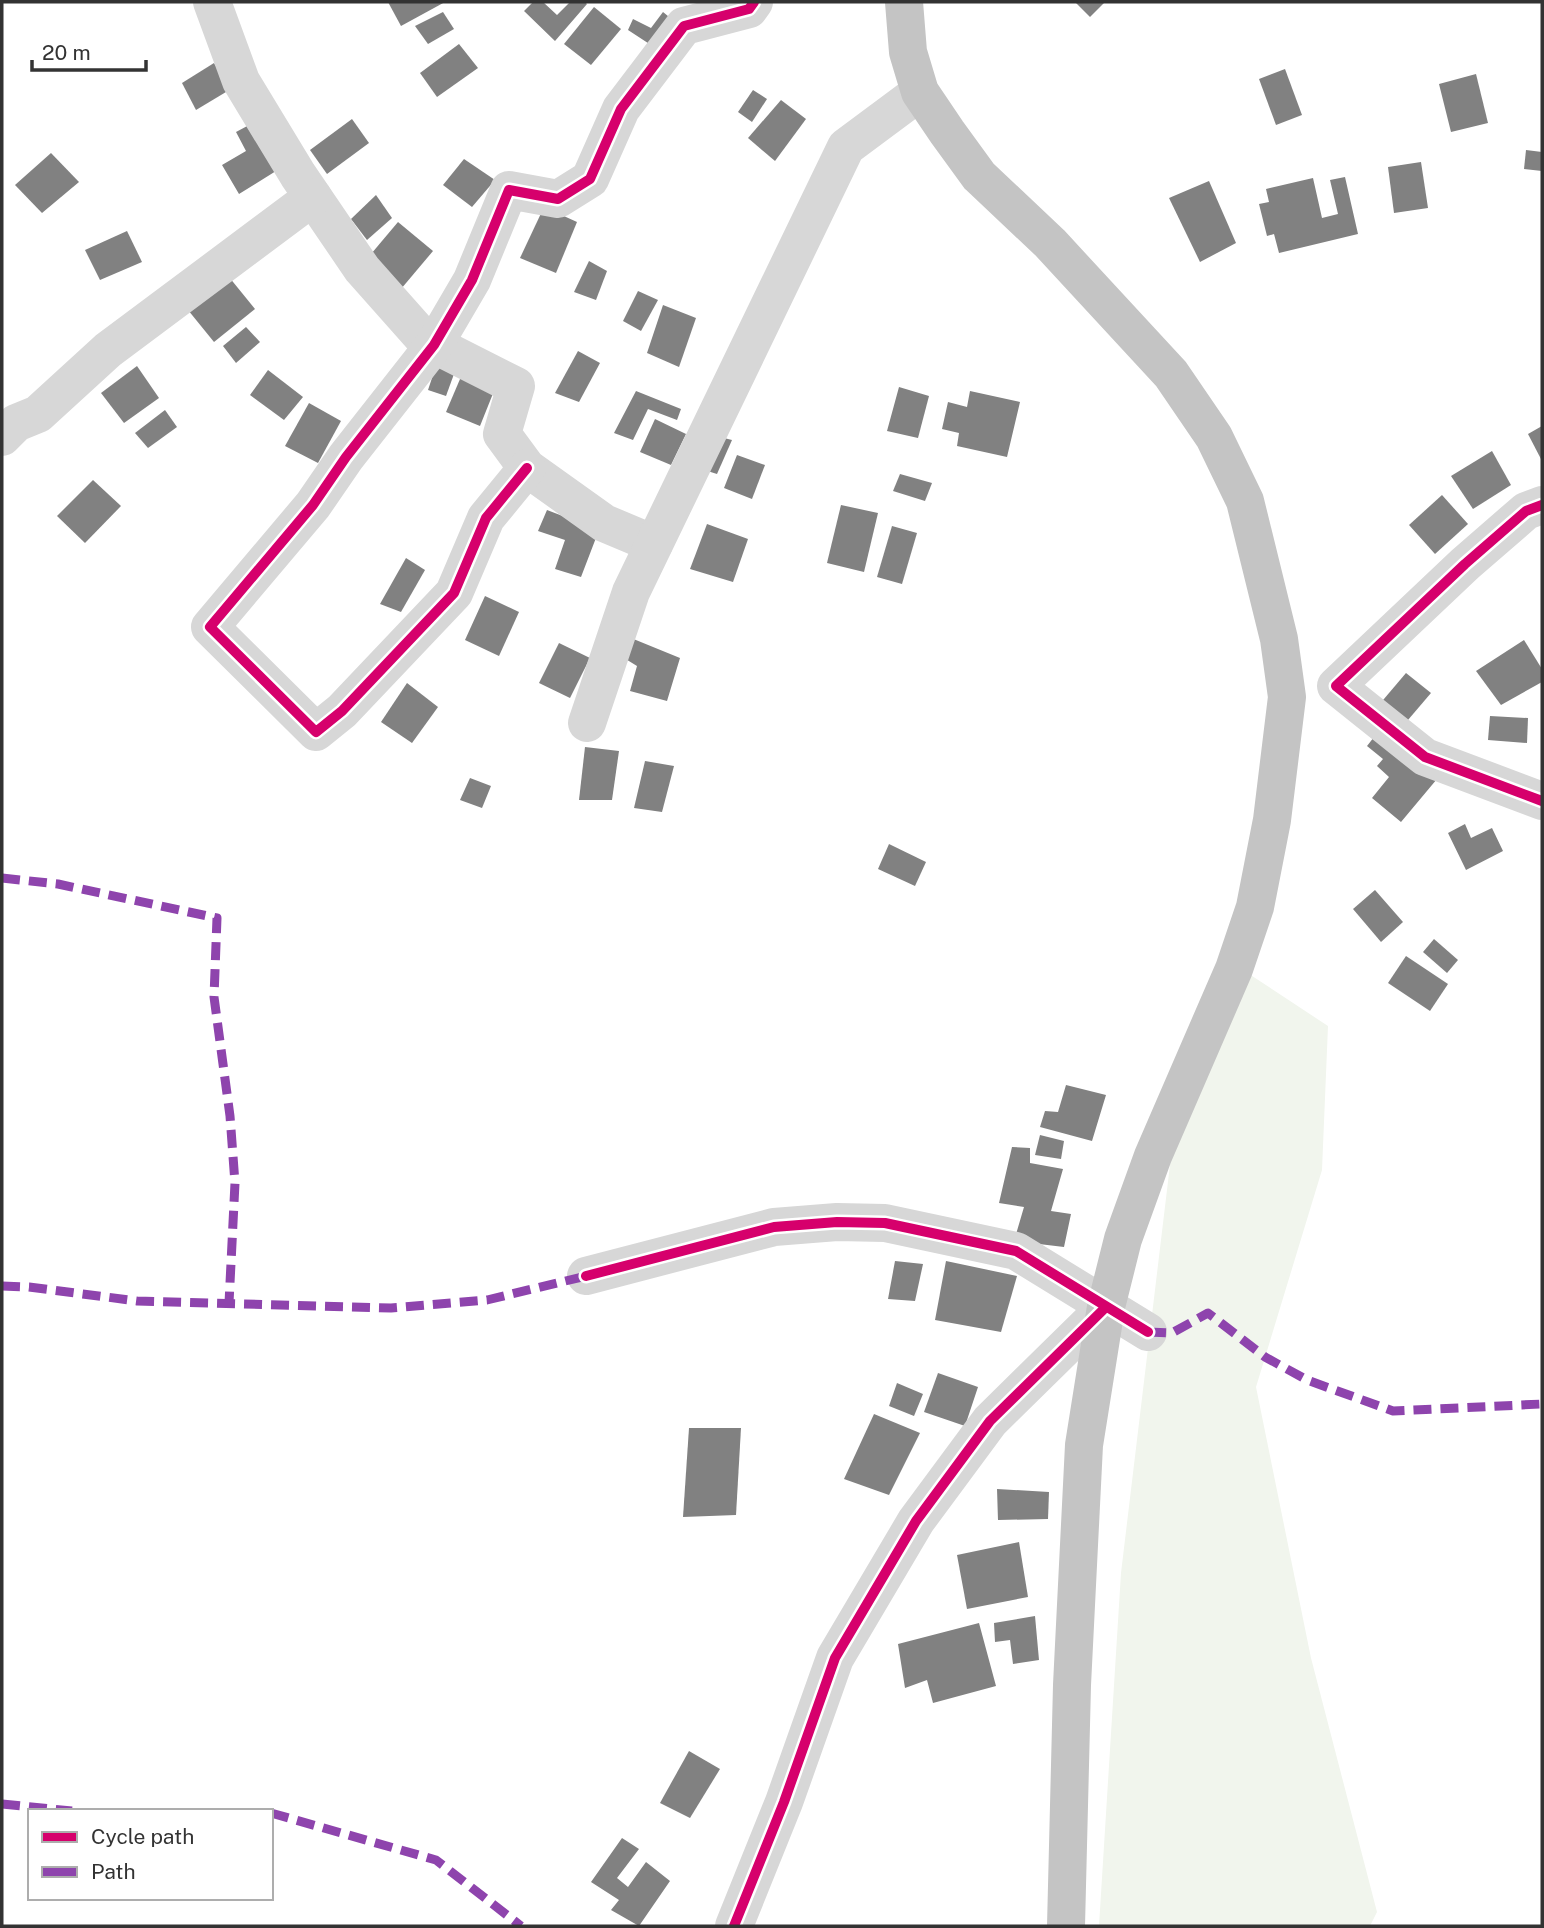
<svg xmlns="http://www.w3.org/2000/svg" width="1544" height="1928" font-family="'Public Sans',sans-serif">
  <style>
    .green { fill: #f1f5ed }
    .building { fill: #818181 }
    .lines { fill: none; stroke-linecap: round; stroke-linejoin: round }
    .minor { stroke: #d7d7d7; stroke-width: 38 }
    .highway { stroke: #c4c4c4; stroke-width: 38 }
    .quiet { stroke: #8e44ad; stroke-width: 9; stroke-dasharray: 18 9; stroke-linecap: butt }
    .cycleway-casing { stroke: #fff; stroke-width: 15 }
    .cycleway { stroke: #d6006c; stroke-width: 10 }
  </style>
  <rect width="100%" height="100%" fill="#fff"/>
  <path class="green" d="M1246,972L1328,1026L1322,1170L1256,1387L1311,1658L1377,1912L1370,1926H1099L1121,1573L1173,1140Z"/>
  <g class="building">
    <path d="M388,2H445L401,26Z"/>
    <path d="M533,2H543L557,15L570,2H585L587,4L555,41L524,11Z"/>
    <path d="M1075,2H1105L1090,17Z"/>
    <path d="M594,7L621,29L591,65L564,44Z"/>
    <path d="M443,12L454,29L428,44L415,26Z"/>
    <path d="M663,12L674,21L654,47L628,30L633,19L651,28Z"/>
    <path d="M459,44L478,68L437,97L420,73Z"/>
    <path d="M214,63L231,89L196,110L182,83Z"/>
    <path d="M1285,69L1302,115L1276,125L1259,79Z"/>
    <path d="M1476,74L1488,123L1451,132L1439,84Z"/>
    <path d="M753,90L767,99L752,122L738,112Z"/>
    <path d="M781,100L806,119L775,161L748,138Z"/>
    <path d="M352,119L369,143L327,174L310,150Z"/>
    <path d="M251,124L276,171L239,194L222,165L246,151L236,132Z"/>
    <path d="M1526,150L1542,152V171L1524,169Z"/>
    <path d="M51,153L79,182L42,213L15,185Z"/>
    <path d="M464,159L495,180L472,207L443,185Z"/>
    <path d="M1421,162L1428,208L1394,213L1388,167Z"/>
    <path d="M1345,177L1358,234L1279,253L1274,234L1267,236L1259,204L1269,202L1266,189L1313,178L1322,218L1338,214L1330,180Z"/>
    <path d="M1209,181L1236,243L1200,262L1169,198Z"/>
    <path d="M376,195L392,218L367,240L351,219Z"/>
    <path d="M544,207L577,222L556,273L520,258Z"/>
    <path d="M398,222L433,251L401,289L366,260Z"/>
    <path d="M127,231L142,262L100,280L85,250Z"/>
    <path d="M589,261L607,271L596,300L574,292Z"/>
    <path d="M229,277L255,309L214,342L188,310Z"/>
    <path d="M638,291L658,300L641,331L623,321Z"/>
    <path d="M663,305L696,318L679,367L647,353Z"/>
    <path d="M246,327L260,342L236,363L223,346Z"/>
    <path d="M578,351L600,363L579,402L555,393Z"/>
    <path d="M137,366L159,398L124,423L101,393Z"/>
    <path d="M436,366L454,374L446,396L428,390Z"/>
    <path d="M268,370L303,397L284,420L250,395Z"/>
    <path d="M463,372L496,386L480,426L446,412Z"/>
    <path d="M899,387L929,396L918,438L887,431Z"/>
    <path d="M636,391L681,409L677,420L648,409L633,440L614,433Z"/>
    <path d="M970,391L1020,402L1007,457L957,446L959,433L942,429L948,402L967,407Z"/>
    <path d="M309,403L341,421L318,463L285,446Z"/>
    <path d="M165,410L177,427L148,448L135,433Z"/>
    <path d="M655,419L686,434L671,465L640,452Z"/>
    <path d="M1542,426V461L1528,434Z"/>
    <path d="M716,436L732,440L717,474L701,469Z"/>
    <path d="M1492,451L1511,485L1473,509L1451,476Z"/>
    <path d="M737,455L765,465L752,499L724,488Z"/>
    <path d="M900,474L932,483L925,501L893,491Z"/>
    <path d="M93,480L121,506L85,543L57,516Z"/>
    <path d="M1442,495L1468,524L1435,554L1409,525Z"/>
    <path d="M841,505L878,513L864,572L827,563Z"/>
    <path d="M547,510L599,530L581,577L555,569L565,540L538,531Z"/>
    <path d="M707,524L748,539L733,582L690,569Z"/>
    <path d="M892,526L917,533L902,584L877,577Z"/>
    <path d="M406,558L425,570L401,612L380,604Z"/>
    <path d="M485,596L519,612L499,656L465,640Z"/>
    <path d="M631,638L680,658L667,701L630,691L637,666L624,658Z"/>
    <path d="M1524,640L1542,669V682L1501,705L1476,671Z"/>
    <path d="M559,643L590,658L570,698L539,683Z"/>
    <path d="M1406,673L1431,693L1402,727L1378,706Z"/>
    <path d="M407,683L438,707L412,743L381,722Z"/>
    <path d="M1490,716L1528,718L1527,743L1488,740Z"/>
    <path d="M1378,732L1437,779L1401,822L1372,798L1389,777L1377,766L1383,759L1367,746Z"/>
    <path d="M585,747L619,751L612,800H579Z"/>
    <path d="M645,761L674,766L662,812L634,808Z"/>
    <path d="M470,778L491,786L482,808L460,800Z"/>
    <path d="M1465,824L1471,838L1492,828L1503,851L1466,870L1448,833Z"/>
    <path d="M889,844L926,862L915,886L878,869Z"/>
    <path d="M1375,890L1403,922L1381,942L1353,909Z"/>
    <path d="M1434,939L1458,960L1447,973L1423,952Z"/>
    <path d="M1406,956L1448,984L1430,1011L1388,983Z"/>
    <path d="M1066,1085L1106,1095L1092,1141L1040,1127L1045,1111L1058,1112Z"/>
    <path d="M1040,1135L1064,1141L1061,1159L1035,1155Z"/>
    <path d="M1012,1147L1030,1148V1163L1063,1169L1051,1211L1071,1214L1064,1247L1014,1241L1024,1207L999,1203Z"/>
    <path d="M895,1261L923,1264L915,1301L888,1299Z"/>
    <path d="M946,1261L1017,1276L1001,1332L935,1320Z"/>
    <path d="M938,1373L978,1387L965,1426L924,1412Z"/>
    <path d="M897,1383L923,1394L914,1416L889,1406Z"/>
    <path d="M874,1414L920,1433L889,1495L844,1479Z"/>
    <path d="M689,1428H741L736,1515L683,1517Z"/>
    <path d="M997,1489L1049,1492L1048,1519L998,1520Z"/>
    <path d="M1019,1542L1028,1597L967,1609L957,1555Z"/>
    <path d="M1035,1616L1039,1660L1013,1664L1010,1640L995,1642L994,1623Z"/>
    <path d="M979,1623L996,1686L933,1703L927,1680L905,1688L898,1644Z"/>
    <path d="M689,1751L720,1769L690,1818L660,1803Z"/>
    <path d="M622,1838L639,1849L617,1878L628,1887L646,1862L670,1881L639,1926L611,1910L619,1900L591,1882Z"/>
  </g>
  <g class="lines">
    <g class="minor">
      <path d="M212,2L241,81L298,175L362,269L425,340L516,386L502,434L527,468L604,523L654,544"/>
      <path d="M2,437L16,423L38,414L108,350L313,197"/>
      <path d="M527,468L486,518L454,593L342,711L316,732L210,627L313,505L346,457L434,345L472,280L509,190L558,199L590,179L621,109L684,26L749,9L754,2"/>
      <path d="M1542,505L1526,511L1465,564L1336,686L1425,757L1542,801"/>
      <path d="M587,723L631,592L846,147L920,92"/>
      <path d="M586,1276L774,1227L837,1222L885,1223L1016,1251L1148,1332"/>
      <path d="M734,1926L784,1802L835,1658L916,1521L990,1421L1106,1307"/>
    </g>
    <path class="highway" d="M904,2L908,52L920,92L947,132L979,176L1050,243L1171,374L1214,437L1245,501L1279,639L1287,697L1272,820L1255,907L1234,969L1153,1156L1123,1239L1106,1307L1084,1445L1072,1685L1066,1926"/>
    <g class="quiet">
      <path d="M2,878L58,884L217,918L214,997L230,1116L235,1183L229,1303"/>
      <path d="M2,1286L29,1287L137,1301L391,1308L487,1300L586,1276"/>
      <path d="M1148,1332L1172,1333L1208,1313L1265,1357L1307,1380L1393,1411L1542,1404"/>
      <path d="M2,1804L72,1811"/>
      <path d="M271,1813L436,1860L521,1926"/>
    </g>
    <g class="cycleway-casing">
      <g id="cycleway">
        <path d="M527,468L486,518L454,593L342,711L316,732L210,627L313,505L346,457L434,345L472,280L509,190L558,199L590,179L621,109L684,26L749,9L754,2"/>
        <path d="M1542,505L1526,511L1465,564L1336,686L1425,757L1542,801"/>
        <path d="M586,1276L774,1227L837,1222L885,1223L1016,1251L1148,1332"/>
        <path d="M734,1926L784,1802L835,1658L916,1521L990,1421L1106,1307"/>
      </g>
    </g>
    <use href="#cycleway" class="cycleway"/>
  </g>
  <rect width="1544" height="1928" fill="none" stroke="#333333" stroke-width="7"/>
  <rect x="28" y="1809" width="245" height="91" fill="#ffffff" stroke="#adadad" stroke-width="2"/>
  <rect x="42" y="1832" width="35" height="10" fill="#d6006c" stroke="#adadad" stroke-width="2"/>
  <text x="91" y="1844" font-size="21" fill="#333333">Cycle path</text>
  <rect x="42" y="1867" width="35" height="10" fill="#8e44ad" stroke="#adadad" stroke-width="2"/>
  <text x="91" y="1879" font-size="21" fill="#333333">Path</text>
  <path d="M32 60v10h114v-10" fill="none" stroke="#333333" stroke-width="3.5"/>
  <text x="42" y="60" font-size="21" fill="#333333" stroke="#ffffff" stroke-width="5" paint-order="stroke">20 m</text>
</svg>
